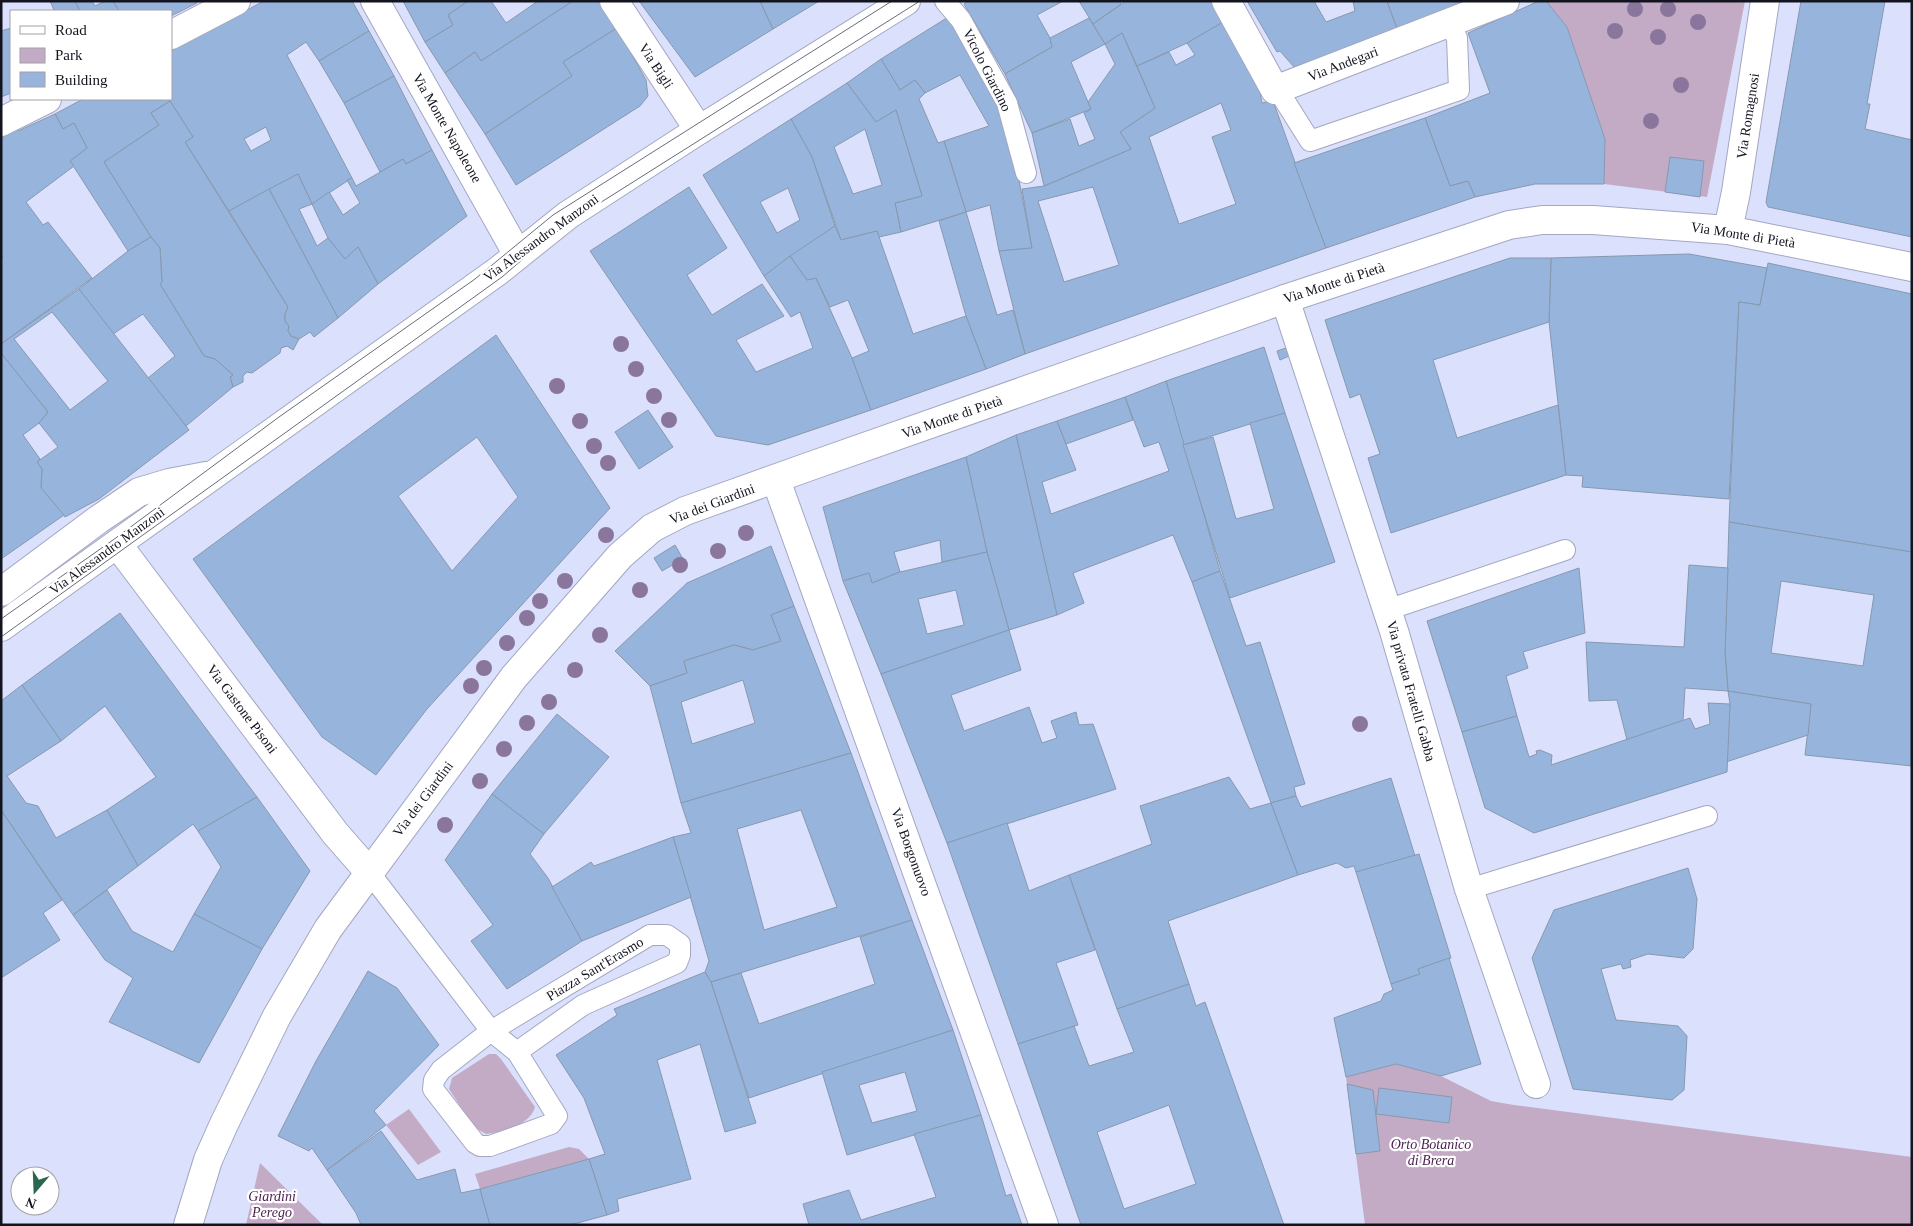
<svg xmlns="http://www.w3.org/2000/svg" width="1913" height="1226" font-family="Georgia,serif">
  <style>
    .green { fill: #c3abc6 }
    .building { fill: #97b5dc; stroke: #8798af; fill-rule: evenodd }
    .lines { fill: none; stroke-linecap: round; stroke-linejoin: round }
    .lane-casing { stroke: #a3a7c2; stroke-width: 22 }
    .street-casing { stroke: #a3a7c2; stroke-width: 30 }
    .lane { stroke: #fff; stroke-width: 20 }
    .street { stroke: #fff; stroke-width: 28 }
    .tram { stroke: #686b7c; stroke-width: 1 }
    .tree { fill: #8a759c }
    .labels { text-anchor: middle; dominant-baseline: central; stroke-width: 4.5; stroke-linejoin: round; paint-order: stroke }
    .street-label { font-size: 14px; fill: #13141e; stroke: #fff }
    .park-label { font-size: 14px; font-style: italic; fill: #481d4d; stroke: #fff }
  </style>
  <rect width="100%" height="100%" fill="#dbe0fc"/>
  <g class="green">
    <path d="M1546,1H1745L1707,197L1604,184L1605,139L1567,27Z"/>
    <path d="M489,1054H496L501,1059L535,1107C531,1124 502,1133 486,1134L474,1127L449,1089L452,1078Z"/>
    <path d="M1396,1064L1441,1076L1491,1101L1514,1105L1912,1157V1225H1365L1346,1077Z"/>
    <path d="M409,1109L441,1152L418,1165L386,1125Z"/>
    <path d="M569,1147L579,1149L589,1159L480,1189L475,1174Z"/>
    <path d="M260,1163L323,1225H246Z"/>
  </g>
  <g class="building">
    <path d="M50,1H75L80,11H52L54,10Z"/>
    <path d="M75,1H92L95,6L105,1H113L119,11H80Z"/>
    <path d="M113,1H197V3L171,16V11H119Z"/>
    <path d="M264,1H352L369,31L319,61L306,42L287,55L352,178L312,204L298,174L229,211L185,142L193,137L170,101L151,113L159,125L104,162L151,237L128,251L70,161L87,148L74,123L63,129L55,114L83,99H171V51ZM266,127L271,140L251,151L244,139Z"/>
    <path d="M403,1H468L448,15L453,25L425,42Z"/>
    <path d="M468,1H491L506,23L538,1H573L481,61L475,52L445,73L425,42L453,25L448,15Z"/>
    <path d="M573,1H599L617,28L563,62L572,76L485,134L445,73L475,52L481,61Z"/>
    <path d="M639,1H760L773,29L695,77Z"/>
    <path d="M760,1H819L773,29Z"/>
    <path d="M968,1H1063L1037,15L1050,38L1052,47L1005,74L964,4Z"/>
    <path d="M1079,1H1120L1121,4L1093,24Z"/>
    <path d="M1126,1H1213L1225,21L1187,43L1137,66L1122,33L1105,44L1093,24Z"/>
    <path d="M1247,1H1314L1326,22L1355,11L1353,1H1387L1398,31L1294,67L1280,51L1277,52Z"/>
    <path d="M1387,1H1464L1398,31Z"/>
    <path d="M1539,1H1546L1567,27L1605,139L1604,184H1535L1475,197L1468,181L1450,186L1425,118L1490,93L1468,33Z"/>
    <path d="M1801,1H1885L1867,104H1870L1865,129L1912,140V237L1768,207L1766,202Z"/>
    <path d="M953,14L1008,123L1032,248L999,251L990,205L966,212L944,141L989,126L960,75L925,93L915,80L900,90L881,59Z"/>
    <path d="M1089,18L1105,44L1071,62L1091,109L1032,133L1005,74L1052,47L1050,38Z"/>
    <path d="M1225,21L1258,81L1262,103L1273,101L1326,248L1025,354L999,251L1032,248L1022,189L1044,186L1131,149L1120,132L1155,108L1137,66L1169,52L1176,65L1195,55L1187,43ZM1221,103L1231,130L1212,137L1236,204L1179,224L1149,137ZM1093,187L1119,265L1064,282L1038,201Z"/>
    <path d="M11,28V93L1,97V31Z"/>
    <path d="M617,28L646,80L648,96L640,106L516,185L485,134L572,76L563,62Z"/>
    <path d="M369,31L394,76L344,103L319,61Z"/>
    <path d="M1122,33L1155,108L1120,132L1131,149L1044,186L1032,133L1070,119L1079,146L1095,139L1084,113L1091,109L1088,102L1115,64L1105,44Z"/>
    <path d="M881,59L900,90L915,80L925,93L919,99L938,143L944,141L966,212L901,232L895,203L922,196L896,110L876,122L847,83Z"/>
    <path d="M394,76L432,150L406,164L403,159L380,172L344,103Z"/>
    <path d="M847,83L876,122L896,110L922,196L895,203L901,232L879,237L877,231L841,240L812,157L791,119ZM865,129L882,185L853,194L834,147Z"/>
    <path d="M170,101L193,137L185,142L288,307L285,314V321L289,326L288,331L291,336L299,339L293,350L287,346L281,348L280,353L252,373L247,372L243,376V382L233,387L230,377L233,375L215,359L204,356L160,284L162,282L160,248L151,237L104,162L159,125L151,113Z"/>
    <path d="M55,114L63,129L74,123L87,148L70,161L74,166L26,202L43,225L48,222L92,278L1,344V259L3,257L1,255V133L16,126L18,131Z"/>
    <path d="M1425,118L1450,186L1468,181L1475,197L1326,248L1294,163Z"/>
    <path d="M791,119L812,157L835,226L764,276L703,175ZM788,188L800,220L777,233L760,202Z"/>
    <path d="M432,150L467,216L378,284L358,247L345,259L328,238L312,204L329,192L343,215L360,203L347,180L352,178L356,186L403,159L406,164Z"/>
    <path d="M1670,157L1704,161L1700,197L1665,192Z"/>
    <path d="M298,174L312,204L299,209L317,246L328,238L345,259L358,247L378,284L338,318L269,189Z"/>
    <path d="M689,187L727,248L687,275L712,315L762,284L784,316L736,340L756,372L813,348L800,312L791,317L764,276L790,256L807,280L816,278L852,358L871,410L768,445L716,436L590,251Z"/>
    <path d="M269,189L338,318L314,337L310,332L299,339L291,336L288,331L289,326L285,321V314L288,307L229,211Z"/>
    <path d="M966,212L997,315L1013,310L1025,354L986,369L966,316L939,221Z"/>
    <path d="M835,226L841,240L877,231L913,334L966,316L986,369L871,410L852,358L869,351L848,300L830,307L816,278L807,280L790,256Z"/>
    <path d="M151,237L160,248L162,282L160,284L204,356L215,359L233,375L230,377L233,387L186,426L148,378L175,356L143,314L113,334L79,289L128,251Z"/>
    <path d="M1689,254L1767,268L1760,305L1739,302L1729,499L1582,487L1583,476L1566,475L1549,322L1551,258Z"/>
    <path d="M1510,258H1551L1549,322L1433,360L1457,438L1558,405L1566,475L1391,533L1368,458L1380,454L1360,394L1350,398L1325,320Z"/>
    <path d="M1768,263L1912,294V552L1729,522L1739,302L1760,305Z"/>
    <path d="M79,289L189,430L99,499L65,517L41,488L42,469L37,462L58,447L39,423L48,412L1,353V344ZM52,312L108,381L70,410L14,339Z"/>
    <path d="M496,335L610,508L427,709L376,775L322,737L193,559ZM477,437L518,497L452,571L398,496Z"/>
    <path d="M1264,347L1285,413L1183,445L1166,381Z"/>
    <path d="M1286,348L1289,356L1280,360L1277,351Z"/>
    <path d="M1,353L48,412L39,423L23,435L40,459L37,462L42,469L41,488L64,515L1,559Z"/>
    <path d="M1166,381L1220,571L1192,582L1173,535L1073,573L1084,603L1057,615L1016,435L1057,421L1076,470L1042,482L1051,514L1169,471L1159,442L1144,447L1125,397Z"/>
    <path d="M1125,397L1133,420L1066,444L1057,421Z"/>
    <path d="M648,410L673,447L639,469L615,432Z"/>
    <path d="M1285,413L1335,562L1230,598L1183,445L1213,437L1236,519L1274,509L1250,423Z"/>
    <path d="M1016,435L1057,615L1009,630L987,552L966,457Z"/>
    <path d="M966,457L987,552L942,562L940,540L894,552L900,572L872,583L869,573L843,581L823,507Z"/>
    <path d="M1729,522L1912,552V766L1805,755L1811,704L1728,691L1725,652ZM1781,581L1874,595L1863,666L1771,653Z"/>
    <path d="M675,545L683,559L662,571L654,558Z"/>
    <path d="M771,546L794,606L771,615L781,641L753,650L734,645L684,661L687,673L650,686L615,651L687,583Z"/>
    <path d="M987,552L1009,630L881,674L843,581L869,573L872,583L900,572ZM956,590L964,625L927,634L918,599Z"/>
    <path d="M1689,565L1728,568L1725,652L1728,691L1685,688L1683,721L1627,740L1617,700L1589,701L1586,642L1684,647Z"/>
    <path d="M1579,568L1585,633L1523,652L1528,668L1506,676L1517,716L1462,732L1427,621Z"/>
    <path d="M1220,571L1246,646L1260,642L1305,784L1294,787L1296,796L1271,803L1192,582Z"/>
    <path d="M794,606L851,753L681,803L650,686L687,673L684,661L734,645L753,650L781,641L771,615ZM743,680L755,723L692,744L681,702Z"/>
    <path d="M120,613L257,797L198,831L193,824L138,866L107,810L156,777L105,706L61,741L22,685Z"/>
    <path d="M1009,630L1021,670L951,695L964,731L1029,707L1042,743L1057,738L1051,721L1076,712L1079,725L1093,724L1116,789L947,843L881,674Z"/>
    <path d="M22,685L61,741L7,776L26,803L38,806L56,838L107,810L138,866L73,915L1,810V701Z"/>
    <path d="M1728,691L1811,704L1808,735L1726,762L1730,704Z"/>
    <path d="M1708,703L1730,704L1727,772L1534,833L1485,808L1462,732L1517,716L1529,757L1537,754L1536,751L1540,750L1552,755L1551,765L1690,718L1695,729L1710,724Z"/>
    <path d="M557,714L609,757L544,834L492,794Z"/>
    <path d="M851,753L912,920L711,982L705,972L709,961L673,837L691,833L681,803ZM801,810L837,907L764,930L737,829Z"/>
    <path d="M1229,777L1250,809L1271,803L1298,875L1168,921L1189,984L1117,1009L1069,875L1152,844L1140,806Z"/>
    <path d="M1391,778L1415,856L1356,872L1354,866L1346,868L1337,863L1298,875L1271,803L1296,796L1301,807Z"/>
    <path d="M492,794L544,834L530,854L548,878L582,941L507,989L471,941L493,925L445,860Z"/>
    <path d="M257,797L310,871L262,949L194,914L221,867L198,831Z"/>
    <path d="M1,810L62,900L43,913L60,940L1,978Z"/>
    <path d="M1007,823L1029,891L1069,875L1095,950L1056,963L1078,1025L1018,1044L947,843Z"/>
    <path d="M673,837L691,897L582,941L552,887L591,862L594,866Z"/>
    <path d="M1419,854L1451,958L1418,969L1420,974L1391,984L1356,872Z"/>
    <path d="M1688,868L1697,899L1693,949L1684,958L1648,954L1630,960L1631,967L1623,969L1621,964L1601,969L1616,1020L1678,1026L1687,1036L1684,1090L1672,1100L1573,1089L1532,958L1554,910Z"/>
    <path d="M107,890L132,931L173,952L194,914L262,949L199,1063L109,1022L133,978L105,960L73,915Z"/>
    <path d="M912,920L953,1030L749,1098L711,982L741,973L759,1024L875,984L860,937Z"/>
    <path d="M1449,958L1481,1064L1441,1076L1396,1064L1346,1077L1334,1018L1381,1001L1384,994L1393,990L1391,984L1420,974L1418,969Z"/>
    <path d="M368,971L397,988L439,1045L374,1111L386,1125L327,1170L312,1148L309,1151L278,1136L316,1061Z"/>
    <path d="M705,972L711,982L756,1123L725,1132L700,1044L657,1060L691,1179L617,1199L619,1211L607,1215L589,1159L605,1154L584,1098L556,1055L617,1015L614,1009Z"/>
    <path d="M1189,984L1196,1006L1205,1002L1284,1225H1081L1018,1044L1074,1026L1089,1066L1134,1052L1117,1009ZM1169,1105L1196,1184L1124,1209L1097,1132Z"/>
    <path d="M953,1030L981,1115L847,1155L822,1072ZM905,1072L917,1111L872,1123L859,1085Z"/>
    <path d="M1347,1084L1373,1090L1380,1151L1356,1154Z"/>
    <path d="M1379,1088L1452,1097L1449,1123L1376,1114Z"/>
    <path d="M981,1115L1006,1196L1011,1194L1022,1225H809L803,1204L849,1190L861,1220L936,1197L914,1134Z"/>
    <path d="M381,1131L417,1180L455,1169L461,1193L480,1189L490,1225H361L356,1213L327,1170Z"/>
    <path d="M589,1159L607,1215L570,1225H490L480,1189Z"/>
  </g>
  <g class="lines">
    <g class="lane-casing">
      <g id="lane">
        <path d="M945,1L961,20L1007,103L1026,173"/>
        <path d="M1275,90L1283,98L1310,141L1459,90L1457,38L1449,23"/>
        <path d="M1387,610L1565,550"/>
        <path d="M369,872L491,1031L517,1052L557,1116L551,1124L490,1146H480L475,1143L433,1089L434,1080L441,1070L491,1031L650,935H667L680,944V955L677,963L583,1005L517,1052"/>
        <path d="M1469,889L1707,816"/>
      </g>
    </g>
    <g class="street-casing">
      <g id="street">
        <path d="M375,1L518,255"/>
        <path d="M614,1L699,130"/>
        <path d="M1226,1L1275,90L1505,1"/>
        <path d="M171,35L236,1"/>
        <path d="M1,122L47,99"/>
        <path d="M1728,230L1736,192L1765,1"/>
        <path d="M1285,299L1394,631L1469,889L1536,1084"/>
        <path d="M776,480L1044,1225"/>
        <path d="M118,545L335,833L369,872"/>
        <path d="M1,592L99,519L139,492L169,483L206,476"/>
        <path d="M1,627L498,271L568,215L699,130L906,1"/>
        <path d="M188,1225L208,1160L224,1124L277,1016L328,929L514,677L620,556L652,528L685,511L805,468L1285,299L1509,225L1542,220H1593L1728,230L1912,267"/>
      </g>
    </g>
    <use href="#lane" class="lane"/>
    <use href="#street" class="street"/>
    <g class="tram">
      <path d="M1,619L113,540L279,417L475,279L553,215L892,1"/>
      <path d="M1,637L502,277L544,241L576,218L920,1"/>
    </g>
  </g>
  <g class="tree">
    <circle cx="1635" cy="9" r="8"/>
    <circle cx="1668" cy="9" r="8"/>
    <circle cx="1698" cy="22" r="8"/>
    <circle cx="1615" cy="31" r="8"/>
    <circle cx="1658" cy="37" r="8"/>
    <circle cx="1681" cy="85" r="8"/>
    <circle cx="1651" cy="121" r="8"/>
    <circle cx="621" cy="344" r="8"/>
    <circle cx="636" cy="369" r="8"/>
    <circle cx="557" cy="386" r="8"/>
    <circle cx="654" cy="396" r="8"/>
    <circle cx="669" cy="420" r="8"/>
    <circle cx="580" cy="421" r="8"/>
    <circle cx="594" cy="446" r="8"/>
    <circle cx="608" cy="463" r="8"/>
    <circle cx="746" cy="533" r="8"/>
    <circle cx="606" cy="535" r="8"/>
    <circle cx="718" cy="551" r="8"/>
    <circle cx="680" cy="565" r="8"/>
    <circle cx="565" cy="581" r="8"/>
    <circle cx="640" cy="590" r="8"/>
    <circle cx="540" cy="601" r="8"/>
    <circle cx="527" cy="618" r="8"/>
    <circle cx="600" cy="635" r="8"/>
    <circle cx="507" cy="643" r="8"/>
    <circle cx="484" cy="668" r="8"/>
    <circle cx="575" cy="670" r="8"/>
    <circle cx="471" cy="686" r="8"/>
    <circle cx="549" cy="702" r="8"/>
    <circle cx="527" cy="723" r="8"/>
    <circle cx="1360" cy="724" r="8"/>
    <circle cx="504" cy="749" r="8"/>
    <circle cx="480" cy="781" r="8"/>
    <circle cx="445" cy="825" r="8"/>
  </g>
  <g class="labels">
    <g class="street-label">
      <text transform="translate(1343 64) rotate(-21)">Via Andegari</text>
      <text transform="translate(656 66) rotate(57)">Via Bigli</text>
      <text transform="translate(987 70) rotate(63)">Vicolo Giardino</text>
      <text transform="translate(1748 116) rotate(-81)">Via Romagnosi</text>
      <text transform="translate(447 128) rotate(60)">Via Monte Napoleone</text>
      <text transform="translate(1743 235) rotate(9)">Via Monte di Pietà</text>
      <text transform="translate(541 238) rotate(-36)">Via Alessandro Manzoni</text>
      <text transform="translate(1334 283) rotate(-18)">Via Monte di Pietà</text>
      <text transform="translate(952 417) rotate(-19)">Via Monte di Pietà</text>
      <text transform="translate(712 504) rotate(-21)">Via dei Giardini</text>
      <text transform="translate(107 551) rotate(-36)">Via Alessandro Manzoni</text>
      <text transform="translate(1411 691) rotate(74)">Via privata Fratelli Gabba</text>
      <text transform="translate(242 709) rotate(53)">Via Gastone Pisoni</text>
      <text transform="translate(423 799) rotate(-53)">Via dei Giardini</text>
      <text transform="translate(911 852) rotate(70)">Via Borgonuovo</text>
      <text transform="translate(595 969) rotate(-31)">Piazza Sant'Erasmo</text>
    </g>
    <g class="park-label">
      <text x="1431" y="1144">Orto Botanico<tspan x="1431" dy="16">di Brera</tspan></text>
      <text x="272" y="1196">Giardini<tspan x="272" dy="16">Perego</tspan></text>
    </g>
  </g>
  <rect width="1913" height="1226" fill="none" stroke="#13141e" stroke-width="5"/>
  <rect x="10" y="10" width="162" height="90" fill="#ffffff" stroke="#a1a1a5"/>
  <rect x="20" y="26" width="25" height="8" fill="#ffffff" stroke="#a1a1a5"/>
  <text x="55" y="35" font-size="15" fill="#13141e">Road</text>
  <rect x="20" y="48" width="25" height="15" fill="#c3abc6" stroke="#a1a1a5"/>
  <text x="55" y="60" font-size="15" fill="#13141e">Park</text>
  <rect x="20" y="72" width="25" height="15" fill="#97b5dc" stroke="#a1a1a5"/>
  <text x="55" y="85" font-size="15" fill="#13141e">Building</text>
  <g transform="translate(35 1191) rotate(199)"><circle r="24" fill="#ffffff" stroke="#a1a1a5"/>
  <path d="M0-4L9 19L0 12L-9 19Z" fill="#2b664f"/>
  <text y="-8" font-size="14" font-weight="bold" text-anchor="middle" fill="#13141e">N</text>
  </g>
</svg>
